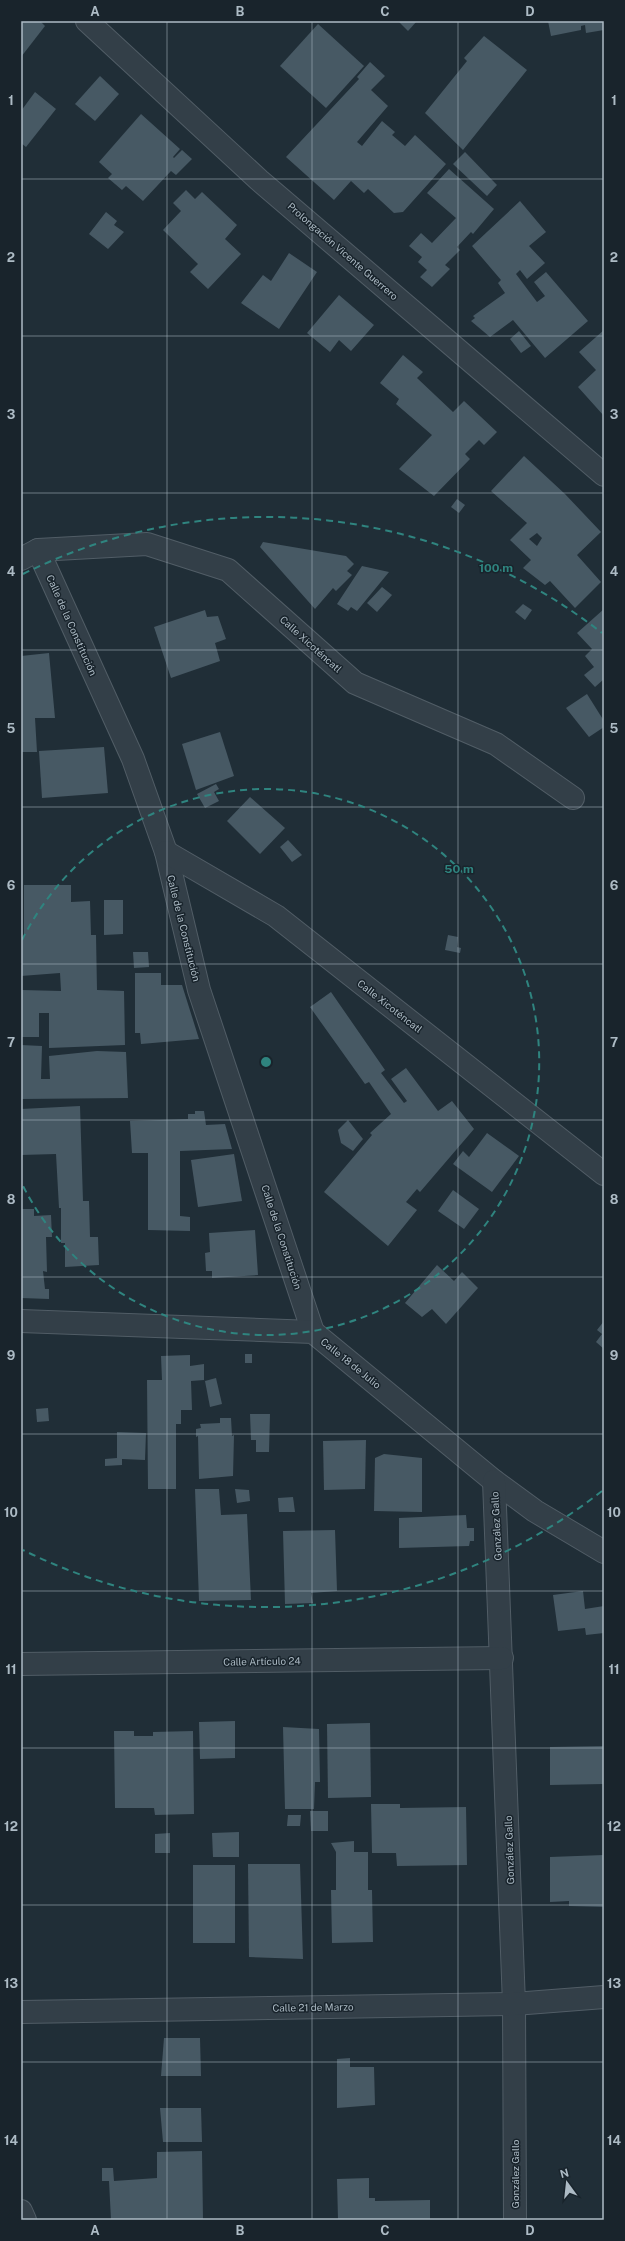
<svg xmlns="http://www.w3.org/2000/svg" width="625" height="2241" font-family="'Public Sans',sans-serif">
  <style>
    .building { fill: #475964; fill-rule: evenodd }
    .lines { fill: none; stroke-linecap: round; stroke-linejoin: round }
    .minor-casing { stroke: #515d66; stroke-width: 24 }
    .minor { stroke: #333f48; stroke-width: 22 }
    .grid { fill: none; stroke: #adbbc5; stroke-width: 1; stroke-opacity: 0.55 }
    .ring { fill: none; stroke: #2f847f; stroke-width: 2; stroke-dasharray: 7 5 }
    .labels { text-anchor: middle; dominant-baseline: central; stroke-width: 3; stroke-linejoin: round; paint-order: stroke }
    .street-label { font-size: 10px; fill: #adbbc5; stroke: #19242c }
    .centre { fill: #2f847f; stroke: #19242c; stroke-width: 2 }
    .ring-label { font-size: 12px; text-anchor: middle; font-weight: bold; fill: #2f847f; stroke: #19242c; stroke-width: 3; stroke-linejoin: round; paint-order: stroke }
    .neatline { fill: none; stroke: #adbbc5; stroke-width: 1.5 }
    .grid-label { font-size: 13px; text-anchor: middle; font-weight: bold; fill: #adbbc5 }
  </style>
  <rect width="100%" height="100%" fill="#202e37"/>
  <g class="building">
    <path d="M21,21H40L45,26L21,57Z"/>
    <path d="M398,21H417L408,31Z"/>
    <path d="M548,21H603L604,30L586,33L585,25L581,26V30L551,36Z"/>
    <path d="M318,24L364,66L326,108L280,66Z"/>
    <path d="M484,36L527,70L463,150L425,113L467,61L464,58Z"/>
    <path d="M370,62L385,76L371,90L388,106L357,142L362,146L382,121L395,132L392,135L405,146L415,135L446,164L403,212L394,213L368,189L364,193L351,181L334,200L286,157L359,79L357,77Z"/>
    <path d="M100,76L119,94L95,121L75,104Z"/>
    <path d="M35,92L56,109L26,147L21,143V111Z"/>
    <path d="M141,114L180,149L173,157L174,158L182,150L192,159L176,175L171,171L143,201L126,186L122,190L108,178L112,174L99,162Z"/>
    <path d="M465,152L497,185L487,196L453,164Z"/>
    <path d="M449,169L494,209L473,234L471,232L457,247L460,250L445,265L450,269L432,287L420,277L427,270L418,262L422,257L409,246L421,233L432,243L456,218L427,193Z"/>
    <path d="M186,190L195,199L202,192L237,225L225,239L241,254L208,289L190,272L198,264L163,230L181,211L173,203Z"/>
    <path d="M520,201L546,232L529,246L545,263L527,279L520,270L516,274L537,302L545,296L534,282L546,272L588,321L545,358L513,320L490,337L471,321L475,318L473,316L505,293L498,283L501,280L472,246Z"/>
    <path d="M106,212L117,221L114,225L124,232L108,249L89,234Z"/>
    <path d="M289,253L317,272L279,329L241,303L263,275L271,281Z"/>
    <path d="M339,295L374,325L351,351L339,340L330,352L307,333Z"/>
    <path d="M604,330V416L578,387L596,370L579,352Z"/>
    <path d="M519,331L531,346L521,353L510,339Z"/>
    <path d="M403,355L423,372L417,378L453,412L464,401L497,432L484,445L479,440L465,454L470,459L434,496L399,469L432,435L396,404L399,399L380,383Z"/>
    <path d="M524,456L565,494L601,532L577,555L601,582L575,608L550,581L545,585L523,568L531,560L510,540L527,523L491,491ZM537,533L542,538L537,546L529,539Z"/>
    <path d="M457,499L465,505L459,513L451,507Z"/>
    <path d="M263,542L346,556L354,564L347,571L352,575L336,591L333,588L315,609L260,547Z"/>
    <path d="M362,566L389,572L357,611L351,607L348,611L337,604Z"/>
    <path d="M382,587L392,595L377,612L367,603Z"/>
    <path d="M523,604L532,610L525,620L515,612Z"/>
    <path d="M604,609V679L595,687L584,675L594,667L585,656L592,649L577,633Z"/>
    <path d="M205,610L207,617L218,616L226,639L215,643L220,661L171,678L154,627Z"/>
    <path d="M49,653L55,718H35L37,752H21V656Z"/>
    <path d="M587,694L604,721V727L589,737L566,708Z"/>
    <path d="M220,732L234,776L196,790L182,744Z"/>
    <path d="M104,747L108,793L42,798L39,751Z"/>
    <path d="M216,784L219,789L214,792L219,801L205,808L197,794Z"/>
    <path d="M250,797L285,828L260,854L227,821Z"/>
    <path d="M288,840L302,855L292,862L280,847Z"/>
    <path d="M24,885H71V902L90,901L91,935H96L97,990L124,991L125,1045L49,1048V1013H39V1037H21V990L61,991L60,973L21,976V937H24Z"/>
    <path d="M104,900H123V934L104,935Z"/>
    <path d="M448,935L458,937L457,947L461,948L460,953L445,950Z"/>
    <path d="M133,952H148L149,967L134,968Z"/>
    <path d="M135,973H161V985H182L199,1039L141,1044L140,1033H135Z"/>
    <path d="M331,992L385,1070L381,1073L404,1103L407,1101L391,1079L406,1068L438,1111L452,1101L474,1129L420,1192L417,1189L406,1202L417,1210L388,1246L324,1192L372,1135L370,1133L391,1114L369,1082L365,1084L310,1007Z"/>
    <path d="M21,1045L42,1046L41,1079H50L49,1056L97,1051L126,1052L128,1098L21,1099Z"/>
    <path d="M80,1106L83,1201H89L90,1237H98L99,1265L65,1267V1243H61V1208H59L56,1154L21,1155V1109Z"/>
    <path d="M195,1111H204L206,1125L225,1124L232,1149L180,1151V1216L190,1217V1231L148,1230V1153H132L130,1121L188,1119V1114H195Z"/>
    <path d="M348,1120L363,1139L353,1151L341,1143L338,1130Z"/>
    <path d="M487,1133L519,1156L492,1192L453,1164L463,1151L469,1157Z"/>
    <path d="M234,1154L242,1201L198,1207L191,1160Z"/>
    <path d="M453,1190L479,1209L464,1229L438,1211Z"/>
    <path d="M21,1209H34V1216L51,1215L52,1237H46L47,1272L43,1271L45,1289H49V1299L21,1298Z"/>
    <path d="M255,1230L258,1275L212,1278V1271H206L205,1253L210,1252L209,1233Z"/>
    <path d="M437,1265L454,1281L462,1272L478,1288L446,1324L432,1309L422,1317L405,1303Z"/>
    <path d="M604,1321V1349L596,1342L602,1334L597,1330Z"/>
    <rect x="245" y="1354" width="7" height="9"/>
    <path d="M190,1355V1366L204,1364V1380L191,1381L192,1410H181V1424H176V1489H148L147,1380H162L161,1356Z"/>
    <path d="M216,1378L222,1404L210,1407L205,1381Z"/>
    <path d="M48,1408L49,1421L37,1422L36,1409Z"/>
    <path d="M250,1414H270L269,1452H256V1440H251Z"/>
    <path d="M220,1418H231L232,1436L234,1435L233,1476L199,1479L198,1436L196,1437V1429L201,1428L200,1424L220,1423Z"/>
    <path d="M117,1432L146,1433L145,1460L122,1459V1465L105,1466V1459L117,1458Z"/>
    <path d="M366,1440L365,1489L324,1490L323,1441Z"/>
    <path d="M384,1454L422,1458V1512L374,1511L375,1458Z"/>
    <path d="M195,1489H219L221,1515L247,1514L251,1600L199,1601Z"/>
    <path d="M235,1489L249,1490L250,1501L237,1503Z"/>
    <path d="M293,1497L295,1512H279L278,1498Z"/>
    <path d="M466,1515L467,1528H474V1541H470L469,1546L399,1548V1518Z"/>
    <path d="M335,1530L337,1591L311,1593L313,1603L285,1604L283,1531Z"/>
    <path d="M583,1591L585,1609L604,1606V1633L586,1635L585,1628L558,1631L553,1595Z"/>
    <path d="M235,1721V1758L200,1759L199,1722Z"/>
    <path d="M370,1723L371,1797L328,1798L327,1724Z"/>
    <path d="M283,1727L319,1729L320,1782H315L314,1809H285Z"/>
    <path d="M114,1731H134V1736H153V1732L193,1731L194,1814L155,1815L154,1808H115Z"/>
    <path d="M604,1746V1784L550,1785V1747Z"/>
    <path d="M371,1804H400V1808L466,1807L467,1865L397,1866L396,1853H372Z"/>
    <path d="M310,1811H328V1831H311Z"/>
    <path d="M288,1815H301L300,1826H287Z"/>
    <path d="M239,1832V1857H213L212,1833Z"/>
    <path d="M170,1833V1853H155V1834Z"/>
    <path d="M354,1841V1852H368V1890H372L373,1942L332,1943L331,1890H336V1852L331,1843Z"/>
    <path d="M604,1855V1907L569,1906V1901L550,1902V1857Z"/>
    <path d="M248,1864H300L303,1959L249,1957Z"/>
    <rect x="193" y="1865" width="42" height="78"/>
    <path d="M164,2038H200L201,2076H161Z"/>
    <path d="M350,2058V2067H374L375,2105L337,2108V2059Z"/>
    <path d="M160,2108H201L202,2142H163Z"/>
    <path d="M202,2151L203,2220H111L109,2181H102V2168H113L114,2181L157,2178V2152Z"/>
    <path d="M369,2178V2198H375V2201L430,2200V2220H338L337,2179Z"/>
  </g>
  <g class="lines">
    <g class="minor-casing">
      <g id="minor">
        <path d="M87,21L259,180L604,475"/>
        <path d="M38,550L133,759L166,852L199,990L313,1332"/>
        <path d="M21,559L38,550L147,544L228,570L355,683L496,744L573,798"/>
        <path d="M166,852L276,916L604,1174"/>
        <path d="M21,1321L313,1332L494,1481L535,1511L604,1552"/>
        <path d="M494,1481L514,2004L515,2220"/>
        <path d="M21,1664L502,1658"/>
        <path d="M21,2012L514,2004L604,1997"/>
        <path d="M21,2211L25,2220"/>
      </g>
    </g>
    <use href="#minor" class="minor"/>
  </g>
  <path class="grid" d="M167,21V2220M312,21V2220M458,21V2220M21,179H604M21,336H604M21,493H604M21,650H604M21,807H604M21,964H604M21,1120H604M21,1277H604M21,1434H604M21,1591H604M21,1748H604M21,1905H604M21,2062H604"/>
  <g class="ring">
    <path d="M22 940A273 273 0 1 1 22 1184"/>
    <path d="M602 1491A545 545 0 0 1 23 1550M23 574A545 545 0 0 1 602 633"/>
  </g>
  <g class="labels">
    <g class="street-label">
      <text transform="translate(343 251) rotate(41)">Prolongación Vicente Guerrero</text>
      <text transform="translate(72 625) rotate(66)">Calle de la Constitución</text>
      <text transform="translate(311 644) rotate(42)">Calle Xicoténcatl</text>
      <text transform="translate(184 928) rotate(76)">Calle de la Constitución</text>
      <text transform="translate(390 1006) rotate(38)">Calle Xicoténcatl</text>
      <text transform="translate(282 1237) rotate(72)">Calle de la Constitución</text>
      <text transform="translate(351 1363) rotate(39)">Calle 18 de Julio</text>
      <text transform="translate(496 1526) rotate(-93)">González Gallo</text>
      <text transform="translate(262 1661) rotate(-1)">Calle Artículo 24</text>
      <text transform="translate(509 1850) rotate(-92)">González Gallo</text>
      <text transform="translate(313 2007) rotate(-1)">Calle 21 de Marzo</text>
      <text transform="translate(515 2174) rotate(-90)">González Gallo</text>
    </g>
  </g>
  <circle cx="266" cy="1062" r="6" class="centre"/>
  <g class="ring-label">
    <text x="496" y="572">100 m</text>
    <text x="459" y="873">50 m</text>
  </g>
  <rect width="625" height="2241" fill="none" stroke="#19242c" stroke-width="44"/>
  <g transform="translate(567 2183) rotate(345)" stroke="#19242c" stroke-width="3" paint-order="stroke">
  <path d="M0-3L7 15L0 10L-7 15Z" fill="#adbbc5"/>
  <text y="-6" font-size="11" font-weight="bold" text-anchor="middle" fill="#adbbc5">N</text>
  </g>
  <rect x="22" y="22" width="581" height="2197" class="neatline"/>
  <g class="grid-label">
    <text x="95" y="16">A</text>
    <text x="240" y="16">B</text>
    <text x="385" y="16">C</text>
    <text x="530" y="16">D</text>
    <text x="11" y="105">1</text>
    <text x="614" y="105">1</text>
    <text x="11" y="262">2</text>
    <text x="614" y="262">2</text>
    <text x="11" y="419">3</text>
    <text x="614" y="419">3</text>
    <text x="11" y="576">4</text>
    <text x="614" y="576">4</text>
    <text x="11" y="733">5</text>
    <text x="614" y="733">5</text>
    <text x="11" y="890">6</text>
    <text x="614" y="890">6</text>
    <text x="11" y="1047">7</text>
    <text x="614" y="1047">7</text>
    <text x="11" y="1204">8</text>
    <text x="614" y="1204">8</text>
    <text x="11" y="1360">9</text>
    <text x="614" y="1360">9</text>
    <text x="11" y="1517">10</text>
    <text x="614" y="1517">10</text>
    <text x="11" y="1674">11</text>
    <text x="614" y="1674">11</text>
    <text x="11" y="1831">12</text>
    <text x="614" y="1831">12</text>
    <text x="11" y="1988">13</text>
    <text x="614" y="1988">13</text>
    <text x="11" y="2145">14</text>
    <text x="614" y="2145">14</text>
    <text x="95" y="2235">A</text>
    <text x="240" y="2235">B</text>
    <text x="385" y="2235">C</text>
    <text x="530" y="2235">D</text>
  </g>
</svg>
